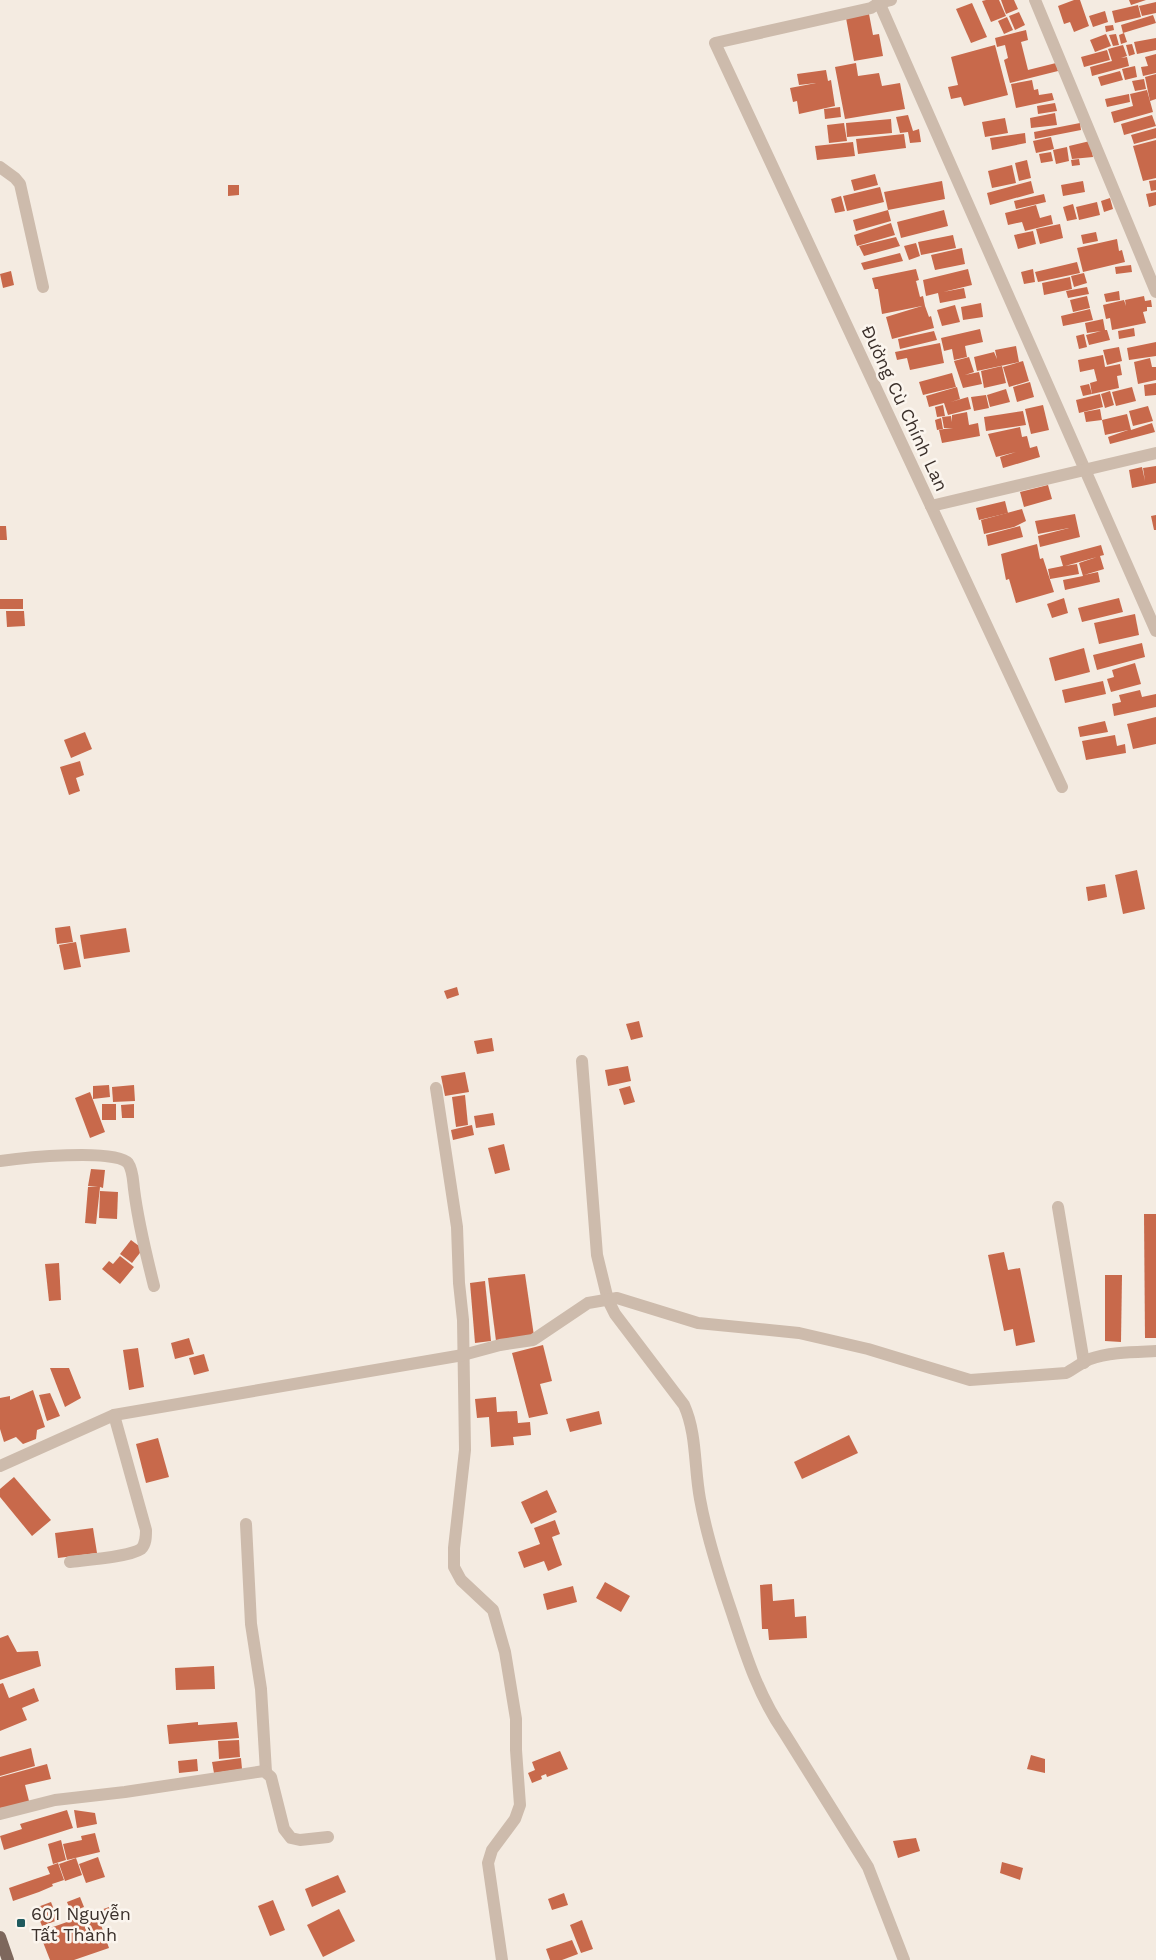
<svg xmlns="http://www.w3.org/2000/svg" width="1156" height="1960" font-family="'Work Sans',sans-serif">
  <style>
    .building { fill: #c8694b }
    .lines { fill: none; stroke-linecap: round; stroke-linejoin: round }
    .minor { stroke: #cdbbac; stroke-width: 12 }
    .major { stroke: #7d675c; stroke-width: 12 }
    .poi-dot { fill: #1f5a5e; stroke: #fbf5ee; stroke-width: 2 }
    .labels { text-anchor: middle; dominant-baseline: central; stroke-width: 5; stroke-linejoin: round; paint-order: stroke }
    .street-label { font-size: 18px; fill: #3b302b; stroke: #fbf5ee }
    .poi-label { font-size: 18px; fill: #3b302b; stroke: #fbf5ee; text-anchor: start }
  </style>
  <rect width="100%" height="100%" fill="#f4ebe1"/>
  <g class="building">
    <path d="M986,0H999L1006,16L991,22L982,1Z"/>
    <path d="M1001,0H1014L1018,9L1006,14Z"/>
    <path d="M1074,0H1080L1089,26L1074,32L1070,22L1064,24L1058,6Z"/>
    <path d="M1129,0H1146L1131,5Z"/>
    <path d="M1156,2V13L1142,16L1139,6Z"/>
    <path d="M972,3L987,37L971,43L956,9Z"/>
    <path d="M1138,5L1141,17L1115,23L1112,11Z"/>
    <path d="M1105,11L1108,22L1093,27L1089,16Z"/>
    <path d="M1019,12L1025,25L1015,30L1009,16Z"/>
    <path d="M869,14L873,35L879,34L883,56L854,61L846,18Z"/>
    <path d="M1153,15L1156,23L1123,33L1121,25Z"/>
    <path d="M1007,17L1013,30L1004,34L998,21Z"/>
    <path d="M1113,25L1114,30L1106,32L1105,26Z"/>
    <path d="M1026,30L1028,40L1021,42L1028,70L1056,63L1058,71L1010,83L1004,60L1008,58L1005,45L997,47L995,38Z"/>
    <path d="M1124,33L1127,42L1121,44L1119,35Z"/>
    <path d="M1106,34L1111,46L1095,52L1090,40Z"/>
    <path d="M1116,34L1119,45L1113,46L1109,35Z"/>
    <path d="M1156,38V50L1137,54L1134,42Z"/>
    <path d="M1132,44L1135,54L1129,56L1126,45Z"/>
    <path d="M995,45L1008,95L964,106L961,97L951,99L948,87L958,85L951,57Z"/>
    <path d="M1123,45L1127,56L1121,58L1127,57L1129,66L1092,76L1090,67L1112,61L1108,49Z"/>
    <path d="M1107,50L1110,60L1084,67L1081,57Z"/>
    <path d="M1156,54V73L1143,76L1141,67L1148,66L1145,57Z"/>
    <path d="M856,63L858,76L879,73L882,86L900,83L905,109L845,119L835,67Z"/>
    <path d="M1135,66L1137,77L1125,80L1122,69Z"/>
    <path d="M826,70L828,81L831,80L835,106L799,114L797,101L793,102L790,88L816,83L799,85L797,74Z"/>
    <path d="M1120,71L1123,80L1101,86L1098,77Z"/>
    <path d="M1156,74V99L1150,101L1145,77Z"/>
    <path d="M1144,79L1146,89L1135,91L1132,81Z"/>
    <path d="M1032,80L1034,90L1038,89L1039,95L1052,93L1054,100L1016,108L1011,84Z"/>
    <path d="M1147,90L1153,112L1114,123L1111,112L1133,106L1130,94Z"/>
    <path d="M1129,94L1130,102L1107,107L1105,99Z"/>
    <path d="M1055,103L1057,111L1038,114L1037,106Z"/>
    <path d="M840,107L841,117L825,119L824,109Z"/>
    <path d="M1055,113L1057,125L1031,128L1030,118Z"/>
    <path d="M908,115L913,131L919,129L921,142L910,143L908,132L900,133L896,117Z"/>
    <path d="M1152,115L1156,126L1124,135L1121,124Z"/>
    <path d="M1005,118L1008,133L985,137L982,122Z"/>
    <path d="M891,119L892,133L847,137L846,123Z"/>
    <path d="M844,123L847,141L829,143L827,125Z"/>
    <path d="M1080,123L1081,130L1035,139L1034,132Z"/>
    <path d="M1156,128V138L1134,144L1131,135Z"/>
    <path d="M1025,133L1026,143L992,150L990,138Z"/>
    <path d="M904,134L906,148L858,154L856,139Z"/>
    <path d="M1051,137L1054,149L1036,153L1033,141Z"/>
    <path d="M1156,140V178L1143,181L1133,146Z"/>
    <path d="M1090,141L1093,157L1072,159L1069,146Z"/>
    <path d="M853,142L855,156L817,160L815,146Z"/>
    <path d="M1067,147L1069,161L1056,164L1053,150Z"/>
    <path d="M1051,152L1053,161L1041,163L1039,154Z"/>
    <path d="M1079,159L1080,165L1072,166L1071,160Z"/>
    <path d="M1027,160L1031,178L1019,181L1015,163Z"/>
    <path d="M1012,165L1016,183L992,188L988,171Z"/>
    <path d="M875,174L878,185L854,191L851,180Z"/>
    <path d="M1156,180V190L1151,191L1149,181Z"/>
    <path d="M942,181L945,199L888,210L884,192Z"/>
    <path d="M1031,181L1034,193L990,205L987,193Z"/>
    <path d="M1083,181L1085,192L1063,196L1061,185Z"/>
    <path d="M228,185H239V195L228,196Z"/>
    <path d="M880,187L884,202L847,211L843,196Z"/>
    <path d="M1156,192V205L1149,207L1146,194Z"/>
    <path d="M1044,194L1046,202L1016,209L1014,201Z"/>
    <path d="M841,196L845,211L835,213L831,199Z"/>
    <path d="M1110,198L1113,209L1104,212L1101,201Z"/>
    <path d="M1097,202L1100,215L1079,220L1076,207Z"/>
    <path d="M1073,204L1077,219L1067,221L1063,207Z"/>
    <path d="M1036,205L1040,218L1051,215L1053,224L1025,231L1022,222L1008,225L1005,213Z"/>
    <path d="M888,210L891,221L856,231L853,220Z"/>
    <path d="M944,210L948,226L901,238L897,222Z"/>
    <path d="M891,223L895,235L857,246L854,235Z"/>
    <path d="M1060,224L1063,238L1040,244L1036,229Z"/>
    <path d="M1033,231L1036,244L1018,249L1014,235Z"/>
    <path d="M1096,232L1098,241L1083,244L1081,235Z"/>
    <path d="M953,235L956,248L921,255L918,242Z"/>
    <path d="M896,237L900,246L864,256L859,246Z"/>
    <path d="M1117,239L1119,251L1122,250L1125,262L1083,272L1077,248Z"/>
    <path d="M916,243L920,256L909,260L904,246Z"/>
    <path d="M962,248L965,264L935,270L931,255Z"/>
    <path d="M900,253L903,261L864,270L861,263Z"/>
    <path d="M1077,262L1080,273L1038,282L1035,272Z"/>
    <path d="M1131,265L1132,272L1116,274L1115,267Z"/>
    <path d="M916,269L919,280L910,283L916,281L920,297L923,296L925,306L929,317L931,316L934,328L892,339L886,317L922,306L882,314L878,289H875L872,278Z"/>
    <path d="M968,269L972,285L943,292L964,288L966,298L940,303L938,293L926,296L923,280Z"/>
    <path d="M1033,269L1035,282L1024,284L1021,272Z"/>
    <path d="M11,271L14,285L3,288L0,274Z"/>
    <path d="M1084,273L1087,283L1074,287L1071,276Z"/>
    <path d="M1070,277L1072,289L1044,295L1042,283Z"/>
    <path d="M1087,287L1089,294L1068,298L1066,291Z"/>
    <path d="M1119,291L1120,300L1106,302L1104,294Z"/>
    <path d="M1087,296L1090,308L1073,312L1070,300Z"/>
    <path d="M1144,296L1145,301L1151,300L1152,307H1147V311L1143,312L1146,323L1112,330L1110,318L1106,319L1103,305L1124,300L1126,306L1125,300Z"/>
    <path d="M981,303L983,317L963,320L961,307Z"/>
    <path d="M955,305L960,322L942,326L937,310Z"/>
    <path d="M1090,309L1093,320L1063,326L1061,316Z"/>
    <path d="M1103,319L1105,330H1107L1110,340L1089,345L1086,335L1101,331L1087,333L1085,323Z"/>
    <path d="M1134,328L1135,336L1119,339L1118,331Z"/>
    <path d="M980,329L983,342L965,346L967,357L954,360L952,349L944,351L941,338Z"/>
    <path d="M934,331L937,340L900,349L898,339Z"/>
    <path d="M1084,334L1087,347L1079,349L1076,336Z"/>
    <path d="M1156,342V356L1129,360L1127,348Z"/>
    <path d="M940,343L944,363L910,370L907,358L897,360L895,352Z"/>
    <path d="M1016,346L1019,362L977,371L974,357L994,352L997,359L995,350Z"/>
    <path d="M1119,347L1122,361L1107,365L1103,350Z"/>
    <path d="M1103,355L1105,367L1120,364L1122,375L1117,376L1119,388L1092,394L1090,383L1097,381L1094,369L1080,372L1078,360Z"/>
    <path d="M969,357L974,372L965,375L979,372L982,384L963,388L954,361Z"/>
    <path d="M1150,358L1152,367H1156V380L1138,384L1134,362Z"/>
    <path d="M1023,361L1029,381L1009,387L1003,367Z"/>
    <path d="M1002,366L1006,383L984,388L981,371Z"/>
    <path d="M952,373L956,387L923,395L919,382Z"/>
    <path d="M1030,382L1034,397L1017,402L1013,387Z"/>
    <path d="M1156,383V395L1145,396L1144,385Z"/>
    <path d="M1089,384L1092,394L1083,396L1080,386Z"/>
    <path d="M957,387L960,399L951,402L968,397L971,409L948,415L944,403L929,407L926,396Z"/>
    <path d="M1132,387L1136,401L1116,406L1112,392Z"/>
    <path d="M1006,389L1010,402L990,407L987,395Z"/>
    <path d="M1110,391L1114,405L1105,408L1101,394Z"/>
    <path d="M1100,394L1103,407L1079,413L1076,400Z"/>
    <path d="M986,395L989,408L974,411L971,397Z"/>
    <path d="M943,405L945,416L937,417L935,407Z"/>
    <path d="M1043,405L1049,430L1031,434L1025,409Z"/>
    <path d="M1148,406L1153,421L1133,426L1129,411Z"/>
    <path d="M1100,409L1102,420L1086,422L1084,412Z"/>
    <path d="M1023,411L1026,425L986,431L984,417Z"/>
    <path d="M967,412L969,425L978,423L980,436L942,443L939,430L944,429V431V429L953,428H944L942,417L951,416L952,422V415Z"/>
    <path d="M1127,414L1131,430L1152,423L1155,432L1110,444L1108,437L1128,430L1105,435L1102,420Z"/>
    <path d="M941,418L943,429L937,430L935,420Z"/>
    <path d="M1020,427L1022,437L1027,436L1030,448L1037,446L1040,457L1003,468L1000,457L1016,452L996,457L988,434Z"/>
    <path d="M1156,466V483L1132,488L1129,470L1142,467L1145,481L1143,468Z"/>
    <path d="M1048,485L1052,499L1024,507L1020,492Z"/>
    <path d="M1005,501L1008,513L979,520L976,508Z"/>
    <path d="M1022,509L1026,521L1014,527L984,534L981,520Z"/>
    <path d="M1075,514L1080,537L1040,547L1038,536L1069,528L1038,534L1035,521Z"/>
    <path d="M1156,515V530H1154L1151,516Z"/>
    <path d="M0,526H6L7,540H0Z"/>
    <path d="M1020,526L1023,537L988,546L986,535Z"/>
    <path d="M1037,544L1040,559L1043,558L1054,592L1016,603L1009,579L1006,580L1001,554Z"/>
    <path d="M1101,545L1104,555L1100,556L1104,569L1084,575L1098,572L1100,582L1065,590L1063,580L1083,576L1079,563L1097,557L1065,566L1077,564L1079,574L1050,579L1048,569L1063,566L1060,556Z"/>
    <path d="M1064,598L1068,613L1052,618L1047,604Z"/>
    <path d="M1119,598L1123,612L1082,622L1078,608Z"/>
    <rect x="0" y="599" width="23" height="10"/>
    <path d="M6,611H24L25,626L7,627Z"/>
    <path d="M1135,614L1139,635L1099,644L1094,623Z"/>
    <path d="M1142,643L1145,657L1097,670L1093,655Z"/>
    <path d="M1084,648L1090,672L1055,681L1049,658Z"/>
    <path d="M1135,663L1141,684L1111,692L1107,679L1114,677L1112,670Z"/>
    <path d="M1103,681L1106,694L1065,703L1062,690Z"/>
    <path d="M1140,690L1142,697L1156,694V707L1114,716L1112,704L1121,702L1119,695Z"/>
    <path d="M1156,717V744L1133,749L1127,724Z"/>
    <path d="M1105,721L1108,732L1080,737L1078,727Z"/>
    <path d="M85,732L92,749L71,758L64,740Z"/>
    <path d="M1115,735L1117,746L1125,744L1126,753L1086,760L1082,741Z"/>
    <path d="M80,761L84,775L76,778L80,791L69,795L60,767Z"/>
    <path d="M1137,870L1145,909L1123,914L1115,875Z"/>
    <path d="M1105,884L1107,897L1088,901L1086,887Z"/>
    <path d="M70,926L73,942L57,944L55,928Z"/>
    <path d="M126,928L130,952L84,959L80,935Z"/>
    <path d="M76,942L81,967L64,970L59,945Z"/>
    <path d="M457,987L459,995L447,999L444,991Z"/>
    <path d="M639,1021L643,1037L631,1040L626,1024Z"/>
    <path d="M492,1038L494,1051L477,1054L474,1041Z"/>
    <path d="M628,1066L631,1081L608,1086L605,1070Z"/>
    <path d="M465,1072L469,1092L445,1096L441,1076Z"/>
    <path d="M109,1085L110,1097L93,1099V1086Z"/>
    <path d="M134,1085L135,1101L113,1102L112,1087Z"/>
    <path d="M630,1086L635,1102L624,1105L619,1089Z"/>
    <path d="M90,1092L105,1132L90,1138L75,1098Z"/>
    <path d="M465,1095L468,1125L456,1127L452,1097Z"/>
    <rect x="102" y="1104" width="14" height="16"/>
    <path d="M134,1104V1118H122L121,1105Z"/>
    <path d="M493,1113L495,1125L476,1128L474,1116Z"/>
    <path d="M472,1125L474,1135L453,1140L451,1130Z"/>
    <path d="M504,1144L510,1170L495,1174L488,1148Z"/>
    <path d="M91,1169L105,1170L103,1188L100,1187L96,1224L85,1223L88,1187H98L88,1186Z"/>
    <path d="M100,1191L118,1192L117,1219L99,1218Z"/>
    <path d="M1144,1214H1156V1338H1145Z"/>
    <path d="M131,1240L143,1249L132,1263L120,1254Z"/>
    <path d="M1004,1252L1008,1270L1020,1268L1035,1342L1016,1346L1013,1329L1004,1331L988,1255Z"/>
    <path d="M120,1256L134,1267L120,1284L102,1269L109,1261L113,1264Z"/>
    <path d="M59,1263L61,1300L49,1301L45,1264Z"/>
    <path d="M525,1274L534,1336L496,1341L488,1278Z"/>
    <path d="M1105,1275H1122L1121,1342L1105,1341Z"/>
    <path d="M485,1281L491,1341L475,1343L470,1283Z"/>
    <path d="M189,1338L194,1354L175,1359L171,1343Z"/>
    <path d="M543,1345L552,1381L540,1384L548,1414L529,1418L512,1353Z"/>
    <path d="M138,1348L144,1387L129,1390L123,1350Z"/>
    <path d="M204,1354L209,1371L194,1375L189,1358Z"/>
    <path d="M50,1368H69L81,1398L65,1407Z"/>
    <path d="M33,1390L45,1427L37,1430L36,1439L23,1444L16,1437L4,1442L0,1429V1398L10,1396V1400Z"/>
    <path d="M50,1393L60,1416L47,1421L39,1395Z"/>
    <path d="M496,1397L497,1412L517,1411L518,1423L530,1422L531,1435L513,1437L514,1445L491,1447L489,1417L477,1418L475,1399Z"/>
    <path d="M599,1411L602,1424L570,1432L566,1419Z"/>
    <path d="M849,1435L858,1453L802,1479L794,1462Z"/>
    <path d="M158,1438L169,1477L146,1483L136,1444Z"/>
    <path d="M14,1477L51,1520L32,1536L0,1497V1489Z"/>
    <path d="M547,1490L557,1512L531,1524L521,1502Z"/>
    <path d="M555,1520L560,1534L552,1537L562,1565L548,1571L544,1561L524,1568L518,1552L540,1544L534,1528Z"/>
    <path d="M93,1528L97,1553L58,1558L55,1533Z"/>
    <path d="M605,1582L630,1596L621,1612L596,1598Z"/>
    <path d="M772,1584L773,1601L794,1599L795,1617L806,1616L807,1638L769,1640L768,1629H762L760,1585Z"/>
    <path d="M573,1586L577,1602L547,1610L543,1594Z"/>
    <path d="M8,1635L17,1652L38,1651L41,1666L0,1680V1638Z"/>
    <path d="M214,1666L215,1689L176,1690L175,1668Z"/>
    <path d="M3,1683L9,1698L34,1688L39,1701L22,1708L27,1720L0,1731V1684Z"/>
    <path d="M198,1722V1725L237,1722L239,1738L169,1744L167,1725Z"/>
    <path d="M239,1740L240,1757L219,1759L218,1741Z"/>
    <path d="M31,1748L35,1766L0,1776V1757Z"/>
    <path d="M560,1751L568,1769L547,1777L546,1774L541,1776L542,1779L532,1783L528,1773L535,1770L532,1762Z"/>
    <path d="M1031,1755L1045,1759V1773L1027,1769Z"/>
    <path d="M241,1758L242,1769L214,1773L212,1762Z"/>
    <path d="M197,1759L198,1771L179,1773L178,1761Z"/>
    <path d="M47,1764L51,1779L25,1785L30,1805L0,1808V1777Z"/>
    <path d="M67,1810L73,1828L4,1850L0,1836L22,1829L20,1824Z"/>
    <path d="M74,1810L95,1813L97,1824L77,1828Z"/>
    <path d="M95,1833L100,1852L67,1860L63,1844L82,1840L81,1836Z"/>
    <path d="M916,1838L920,1851L898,1858L893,1841Z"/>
    <path d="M61,1840L66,1860L53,1864L48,1844Z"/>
    <path d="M98,1857L105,1877L86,1883L79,1864Z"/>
    <path d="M76,1858L82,1875L65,1881L59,1864Z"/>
    <path d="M1002,1862L1023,1868L1020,1880L1000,1873Z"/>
    <path d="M58,1863L64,1880L52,1884L53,1886L39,1892L13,1901L9,1888L35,1879L37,1884L35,1879L50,1874L47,1867Z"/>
    <path d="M338,1875L346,1892L312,1907L305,1889Z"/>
    <path d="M564,1893L568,1905L552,1910L548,1899Z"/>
    <path d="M80,1897L84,1907L71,1912L67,1902Z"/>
    <path d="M273,1900L285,1930L270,1936L258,1906Z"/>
    <path d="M51,1902L58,1920L42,1926L35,1908Z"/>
    <path d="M109,1907L113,1916L100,1922L109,1948L74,1960H50L39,1932Z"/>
    <path d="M339,1909L355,1941L323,1957L307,1925Z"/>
    <path d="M582,1920L593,1949L581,1953L570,1925Z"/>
    <path d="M572,1940L578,1954L562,1960H550L546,1949Z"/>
  </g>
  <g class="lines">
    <g class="minor">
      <path d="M878,0L1156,631"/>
      <path d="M891,0L879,3L871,8L715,43L1062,787"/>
      <path d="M1035,0L1156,292"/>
      <path d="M0,167L15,178L20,184L43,287"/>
      <path d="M931,506L1156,453"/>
      <path d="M582,1061L597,1255L608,1300L615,1314L684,1405C697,1434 694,1467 700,1499C707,1538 719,1575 732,1613C746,1656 759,1697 785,1734L868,1867L904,1960"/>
      <path d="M436,1088L457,1227L459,1283L463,1320L465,1450L454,1548V1567L461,1580L493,1610L505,1652L516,1719V1750L520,1805L515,1819L492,1850L488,1863L502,1960"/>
      <path d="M0,1161C21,1158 115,1148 128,1163C133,1170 133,1181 134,1189C138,1222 146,1254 154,1286"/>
      <path d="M1058,1207L1084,1363"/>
      <path d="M0,1466L114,1415L463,1355L500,1345L533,1340L588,1303L617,1298L698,1323L799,1333L868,1349L970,1380L1066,1373C1074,1369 1081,1363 1090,1359C1109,1352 1136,1352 1156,1351"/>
      <path d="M246,1524L251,1624L261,1689L266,1772"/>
      <path d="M70,1562C86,1560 129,1557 141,1549C146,1544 146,1537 146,1530L114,1415"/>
      <path d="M0,1814L55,1800L125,1792L264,1771L271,1777L284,1829L291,1838L300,1840L328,1837"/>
    </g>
    <path class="major" d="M0,1937L8,1960"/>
  </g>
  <rect class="poi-dot" x="16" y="1918" width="10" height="10" rx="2.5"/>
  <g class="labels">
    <g class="street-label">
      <text transform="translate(905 408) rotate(65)">Đường Cù Chính Lan</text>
    </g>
    <g class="poi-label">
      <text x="31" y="1913">601 Nguyễn<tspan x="31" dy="21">Tất Thành</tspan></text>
    </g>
  </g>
</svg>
